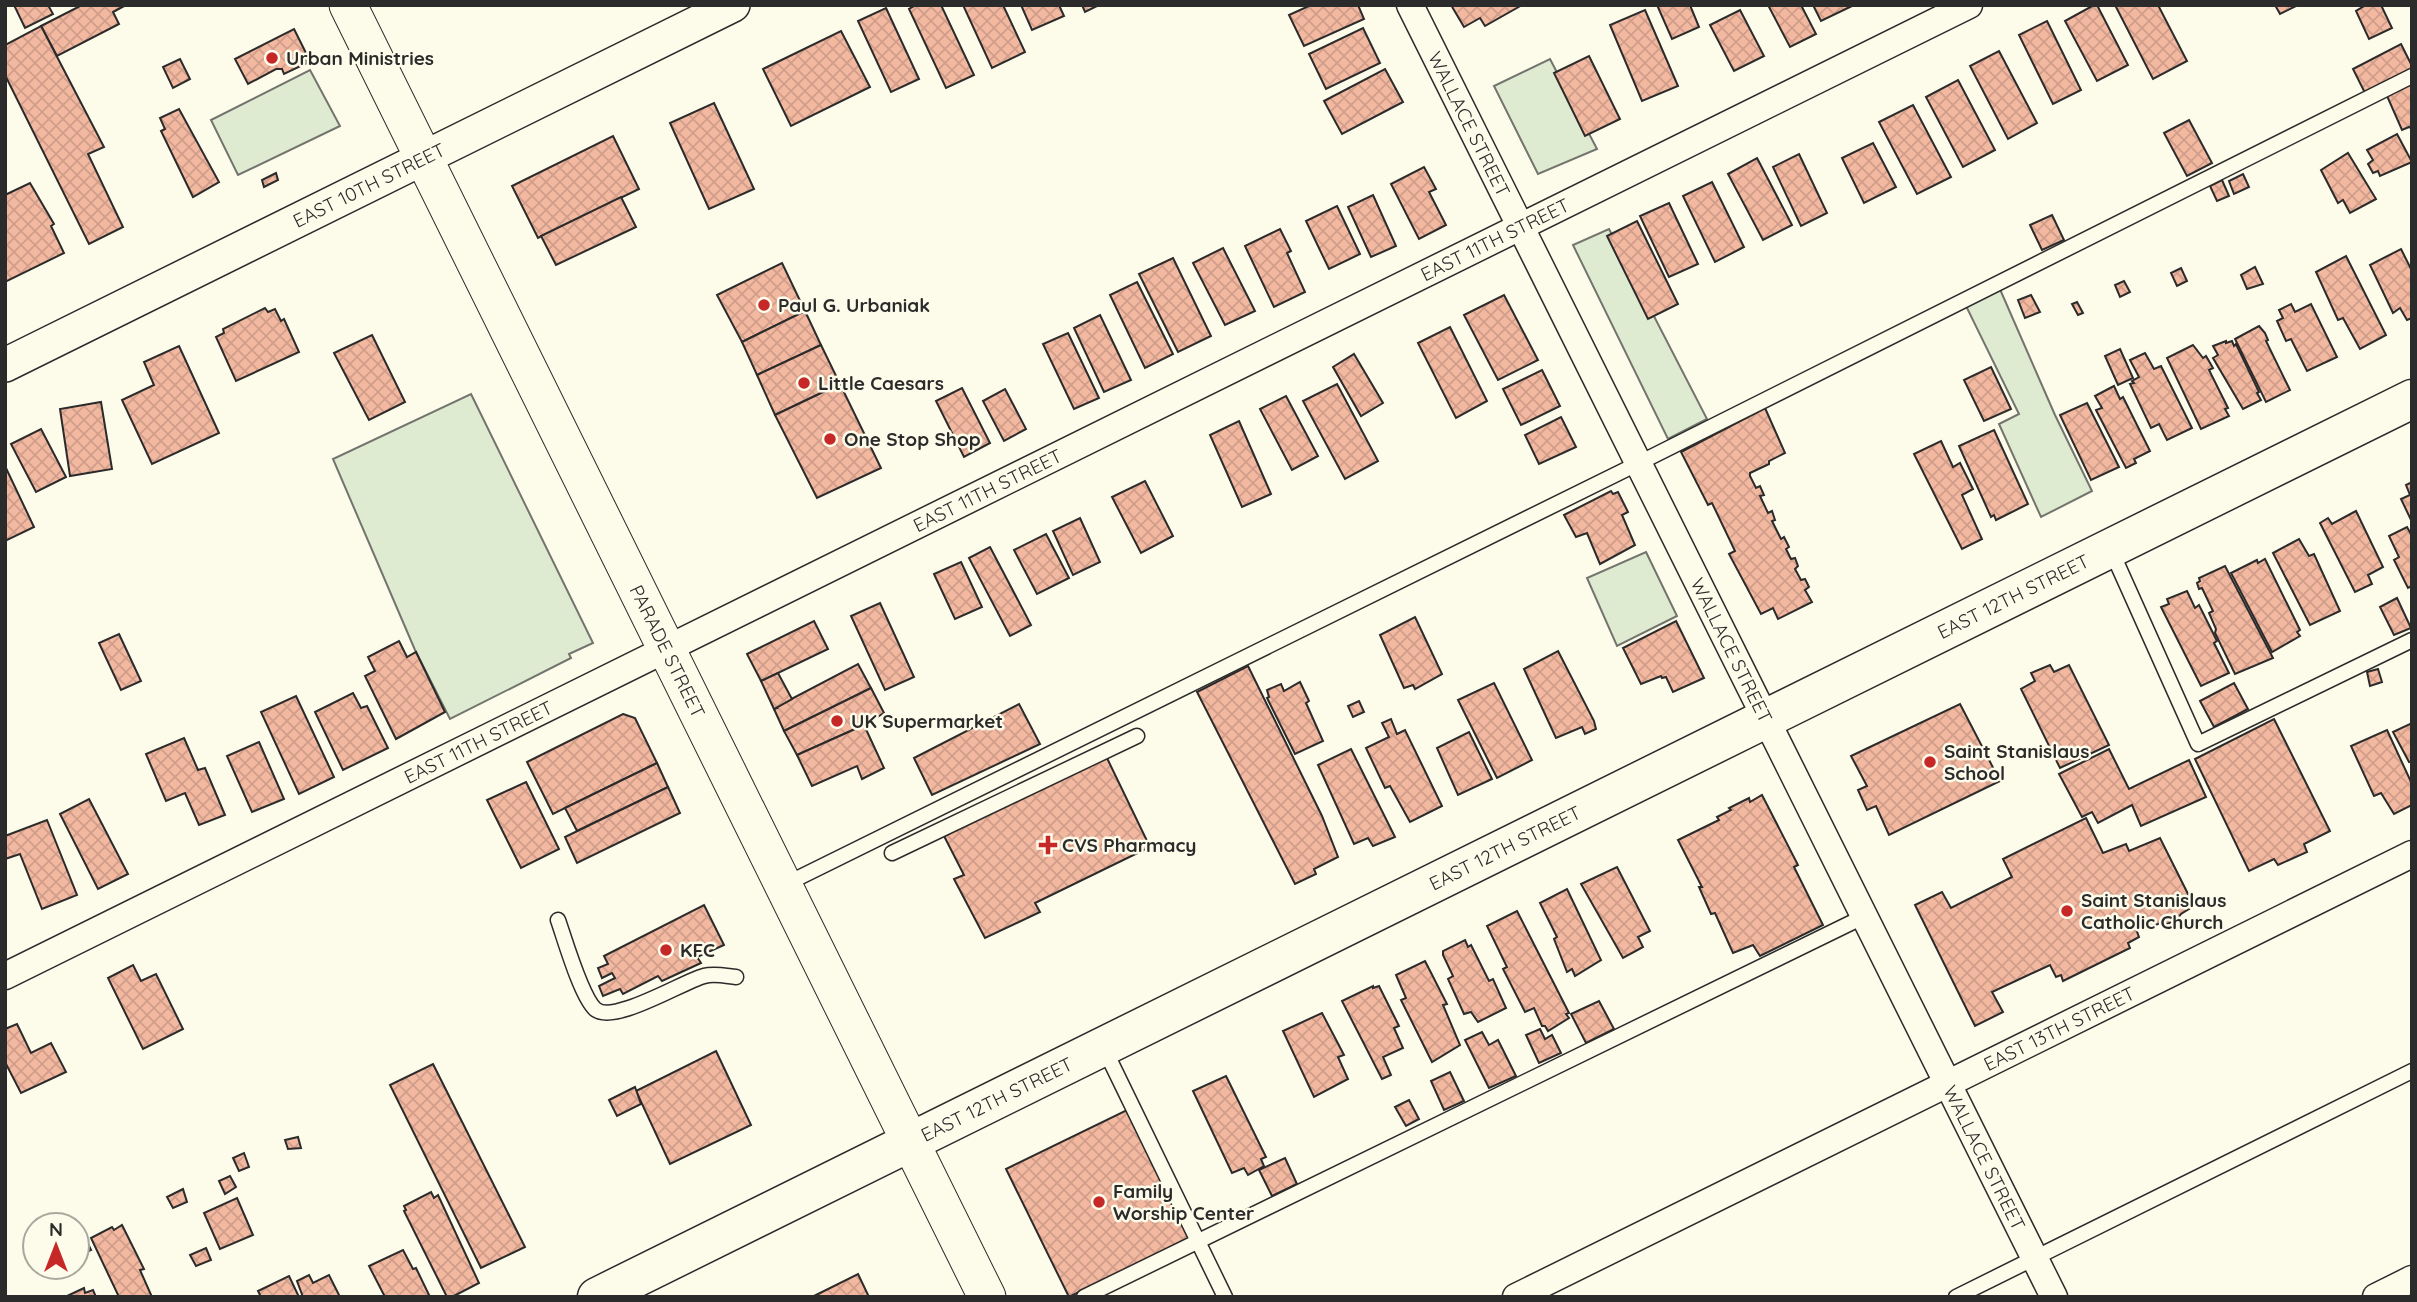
<svg xmlns="http://www.w3.org/2000/svg" width="2417" height="1302" font-family="Quicksand,sans-serif">
  <style>
    .green { fill: #deebd1; stroke: #74746e; stroke-width: 2 }
    .building { fill: url(#building-cross-hatch); stroke: #2b2b2b; stroke-width: 2 }
    .lines { fill: none; stroke-linecap: round; stroke-linejoin: round }
    .service-casing { stroke: #2b2b2b; stroke-width: 17 }
    .minor-casing { stroke: #2b2b2b; stroke-width: 29 }
    .tertiary-casing { stroke: #2b2b2b; stroke-width: 36 }
    .secondary-casing { stroke: #2b2b2b; stroke-width: 39 }
    .primary-casing { stroke: #2b2b2b; stroke-width: 41 }
    .service { stroke: #fdfbea; stroke-width: 14 }
    .minor { stroke: #fdfbea; stroke-width: 26 }
    .tertiary { stroke: #fdfbea; stroke-width: 33 }
    .secondary { stroke: #fdfbea; stroke-width: 37 }
    .primary { stroke: #fdfbea; stroke-width: 38 }
    .poi-dot { fill: #c62828; stroke: #fdfbea; stroke-width: 2.5 }
    .labels { text-anchor: middle; dominant-baseline: central; stroke-width: 5; stroke-linejoin: round; paint-order: stroke }
    .poi-label { font-size: 19px; font-weight: bold; fill: #2b2b2b; stroke: #fdfbea; text-anchor: start }
    .street-label { font-size: 19px; fill: #2b2b2b; stroke: #fdfbea }
  </style>
  <defs>
    <pattern id="building-cross-hatch" width="8" height="8" patternUnits="userSpaceOnUse" patternTransform="scale(1.75)"><rect width="8" height="8" fill="#f2b8a0"/><path d="M0 0l8 8M0 8l8-8" fill="none" stroke="#d09e8a"/></pattern>
  </defs>
  <rect width="100%" height="100%" fill="#fdfbea"/>
  <g class="green">
    <path d="M1550,59L1597,149L1538,174L1494,86Z"/>
    <path d="M310,70L340,126L238,175L211,120Z"/>
    <path d="M1609,229L1707,419L1668,439L1573,245Z"/>
    <path d="M1999,287L2055,415L2092,491L2041,517L1999,424L2019,414L1966,306Z"/>
    <path d="M471,394L593,643L569,654L571,658L450,719L415,650L333,459Z"/>
    <path d="M1646,552L1677,616L1617,646L1587,578Z"/>
  </g>
  <g class="building">
    <path d="M14,5H48L53,14L25,28Z"/>
    <path d="M82,5H126L113,12L119,24L57,56L41,26Z"/>
    <path d="M916,5H941L974,75L946,88L909,9Z"/>
    <path d="M963,5H1003L1025,52L992,68Z"/>
    <path d="M1021,5H1059L1064,16L1032,30Z"/>
    <path d="M1082,5H1099L1085,12Z"/>
    <path d="M1311,5H1358L1364,19L1304,46L1289,15Z"/>
    <path d="M1451,5H1522L1485,26L1480,18L1464,27Z"/>
    <path d="M1657,5H1690L1699,27L1672,39Z"/>
    <path d="M1768,5H1801L1816,34L1790,47Z"/>
    <path d="M1813,5H1854L1821,21Z"/>
    <path d="M2094,5H2097L2128,65L2097,81L2065,21Z"/>
    <path d="M2115,5H2158L2187,61L2153,79Z"/>
    <path d="M2275,5H2298L2280,14Z"/>
    <path d="M2366,5H2381L2392,28L2369,39L2356,11Z"/>
    <path d="M886,8L919,79L891,92L858,21Z"/>
    <path d="M1645,10L1678,86L1642,101L1610,25Z"/>
    <path d="M1740,10L1764,56L1734,71L1710,25Z"/>
    <path d="M2047,21L2081,90L2053,104L2019,35Z"/>
    <path d="M41,26L104,147L88,154L123,227L89,244L5,75V45Z"/>
    <path d="M1363,28L1380,63L1326,89L1309,54Z"/>
    <path d="M294,29L307,55L304,56L307,63L284,74L282,69H276L248,84L235,59Z"/>
    <path d="M841,31L870,87L791,126L763,69Z"/>
    <path d="M2401,44L2412,66V79L2369,101L2353,69Z"/>
    <path d="M1999,51L2037,123L2008,139L1970,66Z"/>
    <path d="M1589,56L1620,119L1585,136L1554,73Z"/>
    <path d="M180,59L190,79L173,88L163,67Z"/>
    <path d="M1385,69L1403,102L1342,134L1324,101Z"/>
    <path d="M1958,80L1995,150L1963,167L1926,97Z"/>
    <path d="M2412,82V129L2409,127L2402,130L2387,96Z"/>
    <path d="M714,103L754,189L709,209L670,123Z"/>
    <path d="M1913,105L1951,177L1917,194L1879,122Z"/>
    <path d="M179,109L219,182L193,197L161,131L165,129L160,118Z"/>
    <path d="M2189,120L2212,163L2187,176L2164,133Z"/>
    <path d="M2397,134L2412,162L2380,176L2378,171L2373,173L2368,164L2373,160L2367,150Z"/>
    <path d="M613,136L639,189L538,238L512,186Z"/>
    <path d="M1873,143L1896,187L1864,203L1842,158Z"/>
    <path d="M2348,153L2376,199L2350,213L2343,200L2338,203L2321,170Z"/>
    <path d="M1799,154L1827,213L1801,226L1773,167Z"/>
    <path d="M1757,158L1792,225L1763,240L1728,174Z"/>
    <path d="M1424,167L1436,189L1429,192L1446,225L1419,239L1391,184Z"/>
    <path d="M276,173L278,180L264,187L262,180Z"/>
    <path d="M2243,174L2249,187L2234,194L2229,181Z"/>
    <path d="M2222,180L2229,196L2217,201L2210,186Z"/>
    <path d="M1712,182L1744,247L1715,262L1683,196Z"/>
    <path d="M30,183L54,224L51,226L64,253L5,282V195Z"/>
    <path d="M1373,195L1396,246L1371,257L1348,207Z"/>
    <path d="M621,197L636,227L556,265L541,236Z"/>
    <path d="M1669,203L1698,264L1669,277L1640,216Z"/>
    <path d="M1337,206L1360,254L1329,269L1306,221Z"/>
    <path d="M2052,215L2064,240L2042,250L2030,225Z"/>
    <path d="M1637,221L1678,304L1648,319L1607,236Z"/>
    <path d="M1280,229L1291,251L1287,253L1305,292L1274,307L1245,246Z"/>
    <path d="M1223,248L1255,311L1225,325L1193,263Z"/>
    <path d="M2401,249L2412,271V318L2407,320L2400,308L2393,313L2370,265Z"/>
    <path d="M2346,256L2386,335L2360,349L2343,318L2338,320L2316,272Z"/>
    <path d="M1173,258L1211,336L1178,352L1139,274Z"/>
    <path d="M782,263L805,311L742,342L717,295Z"/>
    <path d="M2255,267L2263,284L2247,289L2241,275Z"/>
    <path d="M2181,268L2187,281L2177,286L2171,273Z"/>
    <path d="M2124,281L2130,292L2120,297L2115,285Z"/>
    <path d="M1137,282L1173,354L1145,368L1110,295Z"/>
    <path d="M1504,295L1538,360L1498,380L1464,315Z"/>
    <path d="M2031,295L2040,312L2025,318L2018,300Z"/>
    <path d="M2077,302L2083,313L2078,315L2072,304Z"/>
    <path d="M2291,304L2295,312L2311,304L2337,357L2307,371L2291,339L2286,341L2277,321L2283,318L2279,310Z"/>
    <path d="M265,308L268,312L275,309L281,321L284,319L299,352L236,381L216,337L224,333L223,329Z"/>
    <path d="M805,311L821,345L757,375L742,342Z"/>
    <path d="M1100,315L1131,380L1104,392L1074,328Z"/>
    <path d="M2259,326L2265,333L2268,340L2266,341L2290,390L2266,402L2235,339Z"/>
    <path d="M1450,327L1487,401L1456,418L1418,343Z"/>
    <path d="M1068,333L1099,398L1074,409L1043,344Z"/>
    <path d="M372,335L405,402L369,420L334,353Z"/>
    <path d="M2226,341V343L2232,341L2234,346L2236,344L2259,392L2257,393L2261,400L2243,409L2213,358L2218,355L2213,346Z"/>
    <path d="M821,345L840,384L775,415L757,375Z"/>
    <path d="M2193,345L2203,358L2206,356L2213,368L2209,370L2228,408L2225,409L2229,416L2201,429L2167,358Z"/>
    <path d="M179,346L219,433L152,464L122,400L154,385L144,362Z"/>
    <path d="M2120,349L2133,378L2118,385L2105,356Z"/>
    <path d="M2145,353L2154,369L2161,366L2192,428L2167,440L2159,424L2151,428L2130,384L2134,383L2132,381L2139,377L2130,360Z"/>
    <path d="M1354,354L1383,403L1361,416L1333,367Z"/>
    <path d="M1991,367L2011,409L1984,421L1964,380Z"/>
    <path d="M1542,370L1560,406L1521,425L1503,389Z"/>
    <path d="M840,384L881,468L817,498L775,415Z"/>
    <path d="M1337,384L1378,461L1345,479L1303,401Z"/>
    <path d="M2114,386L2120,399L2123,397L2150,451L2134,459L2136,463L2126,468L2096,410L2102,408L2095,396Z"/>
    <path d="M962,388L990,443L964,457L936,401Z"/>
    <path d="M1005,389L1026,429L1004,441L983,401Z"/>
    <path d="M1286,396L1318,456L1292,470L1260,409Z"/>
    <path d="M101,402L112,469L70,476L60,409Z"/>
    <path d="M2087,403L2119,467L2091,480L2060,415Z"/>
    <path d="M1765,408L1785,453L1769,461V464L1750,473V476L1756,488L1760,486L1764,495L1760,496L1768,513L1772,511L1775,520L1772,521L1781,539L1784,537L1789,547L1786,549L1791,559L1795,558L1798,566L1795,569L1801,580L1805,579L1809,587L1805,590L1812,602L1778,619L1773,608L1761,614L1729,554L1735,551L1712,503L1708,505L1681,452Z"/>
    <path d="M1561,417L1576,447L1539,464L1525,435Z"/>
    <path d="M1239,421L1271,494L1242,507L1210,435Z"/>
    <path d="M41,429L66,477L36,492L11,444Z"/>
    <path d="M1994,430L2028,504L1996,520L1994,515L1991,517L1959,446Z"/>
    <path d="M1941,441L1953,467L1960,463L1973,489L1962,495L1982,539L1962,549L1914,454Z"/>
    <path d="M5,466L34,527L5,541Z"/>
    <path d="M1145,481L1173,536L1141,553L1112,497Z"/>
    <path d="M2412,482V522L2401,499L2410,495L2406,485Z"/>
    <path d="M1611,491L1613,494L1618,492L1628,512L1622,515L1635,545L1600,564L1587,533L1576,537L1564,515Z"/>
    <path d="M2356,511L2383,567L2368,575L2372,584L2355,592L2320,523L2328,518L2332,524Z"/>
    <path d="M1080,518L1100,562L1073,575L1053,531Z"/>
    <path d="M2407,527L2412,536V586L2408,588L2394,560L2399,557L2389,536Z"/>
    <path d="M1046,534L1069,578L1037,594L1014,550Z"/>
    <path d="M2299,539L2309,556L2314,554L2340,611L2310,625L2273,553Z"/>
    <path d="M990,547L1031,625L1010,636L969,558Z"/>
    <path d="M2265,559L2300,630L2297,632L2300,636L2272,652L2231,573L2257,560L2258,563Z"/>
    <path d="M961,562L982,607L955,619L934,574Z"/>
    <path d="M2225,566L2273,658L2235,674L2215,633L2216,629L2209,613L2213,611L2202,588L2199,589L2197,583L2200,581L2199,578Z"/>
    <path d="M2187,591L2195,608L2199,605L2217,641L2214,643L2229,673L2201,686L2161,607L2169,604L2167,599Z"/>
    <path d="M2397,598L2411,628L2394,635L2380,607Z"/>
    <path d="M880,603L914,677L885,690L851,616Z"/>
    <path d="M1415,617L1442,674L1415,689L1413,685L1404,688L1380,635Z"/>
    <path d="M814,621L828,649L761,681L747,654Z"/>
    <path d="M1676,621L1704,678L1673,692L1666,677L1662,678L1661,676L1641,684L1623,648Z"/>
    <path d="M119,634L141,681L121,690L99,643Z"/>
    <path d="M399,641L407,657L416,652L445,712L396,739L365,676L375,671L368,657Z"/>
    <path d="M1558,651L1594,721L1596,729L1585,734L1582,727L1556,738L1524,669Z"/>
    <path d="M858,664L871,688L784,731L774,709L777,708L776,707Z"/>
    <path d="M2050,665L2054,672L2069,665L2109,745L2060,768L2021,689L2035,681L2031,673Z"/>
    <path d="M1248,666L1322,816L1338,857L1314,869L1316,874L1295,884L1197,692Z"/>
    <path d="M2378,669L2382,682L2370,686L2367,672Z"/>
    <path d="M778,673L792,699L774,709L761,681Z"/>
    <path d="M1300,682L1309,701L1306,703L1323,741L1295,754L1267,698L1269,697L1267,690L1281,684L1284,691Z"/>
    <path d="M1494,683L1532,760L1497,778L1458,700Z"/>
    <path d="M2234,683L2248,709L2214,727L2200,701Z"/>
    <path d="M871,688L884,713L864,725L797,755L784,731Z"/>
    <path d="M353,693L361,708L367,706L388,748L343,770L315,712Z"/>
    <path d="M296,696L334,777L299,794L261,712Z"/>
    <path d="M1359,701L1364,712L1353,717L1348,706Z"/>
    <path d="M1019,704L1040,744L932,795L914,758Z"/>
    <path d="M1960,704L2000,781L1889,835L1876,806L1867,810L1858,790L1867,786L1851,756Z"/>
    <path d="M623,714L635,718L657,763L553,814L527,762Z"/>
    <path d="M1391,719L1397,734L1405,730L1442,806L1410,822L1390,786L1385,788L1366,748L1389,737L1382,723Z"/>
    <path d="M2274,719L2330,831L2304,844L2307,852L2278,865L2274,859L2249,871L2195,759Z"/>
    <path d="M2412,723V761L2409,762L2393,732Z"/>
    <path d="M864,725L884,768L862,779L857,766L812,786L797,755Z"/>
    <path d="M2387,730L2412,784V805L2394,814L2381,793L2374,796L2351,746Z"/>
    <path d="M1469,732L1492,779L1458,795L1437,748Z"/>
    <path d="M184,738L198,770L205,768L225,815L199,825L185,793L166,801L146,754Z"/>
    <path d="M259,742L284,799L252,812L227,756Z"/>
    <path d="M1351,749L1395,837L1373,846L1368,838L1354,844L1318,765Z"/>
    <path d="M2109,749L2129,789L2189,760L2206,797L2141,826L2132,805L2098,823L2092,812L2082,817L2059,774Z"/>
    <path d="M1106,756L1150,847L1035,903L1040,912L985,938L954,879L964,875L944,836Z"/>
    <path d="M657,763L668,787L577,831L565,808Z"/>
    <path d="M526,782L559,849L521,868L487,800Z"/>
    <path d="M668,787L680,813L577,863L565,837Z"/>
    <path d="M1762,795L1798,865L1794,867L1823,925L1760,956L1753,945L1733,953L1715,913L1711,914L1699,887H1702L1678,840L1719,820L1717,817L1731,810L1729,808L1749,798L1750,802Z"/>
    <path d="M89,799L128,874L98,889L60,814Z"/>
    <path d="M2086,818L2103,853L2126,844L2129,851L2160,838L2194,906L2181,914L2177,920L2167,924L2160,923L2147,929L2144,922L2135,926L2139,937L2128,943L2130,948L2063,981L2061,975L2056,977L2050,965L1992,992L2003,1012L1975,1026L1915,905L1942,892L1951,908L2012,877L2003,859Z"/>
    <path d="M47,820L77,895L42,909L20,854L5,859V836Z"/>
    <path d="M1617,867L1650,931L1638,937L1643,947L1623,958L1581,884Z"/>
    <path d="M1567,889L1601,960L1575,976L1572,969L1567,972L1554,939L1557,937L1540,903Z"/>
    <path d="M704,905L724,945L697,957L701,963L662,981L658,976L623,994L620,989L603,996L599,986L615,978L612,973L602,978L598,968L608,964L604,956Z"/>
    <path d="M1517,911L1569,1013L1566,1014L1569,1018L1548,1031L1545,1026H1542L1534,1008L1525,1012L1503,969L1507,967L1487,926Z"/>
    <path d="M1465,940L1468,947L1471,945L1489,981L1493,979L1506,1008L1478,1022L1471,1012L1464,1014L1448,979L1453,976L1443,955V951Z"/>
    <path d="M1425,961L1447,1004L1443,1005L1460,1045L1432,1062L1401,1000L1406,998L1396,975Z"/>
    <path d="M133,965L141,981L156,974L183,1029L143,1049L108,978Z"/>
    <path d="M1373,986V988L1379,986L1399,1026L1394,1028L1403,1048L1383,1057L1391,1075L1382,1079L1342,1001Z"/>
    <path d="M1599,1001L1614,1029L1586,1043L1571,1014Z"/>
    <path d="M1322,1013L1344,1055L1338,1057L1348,1079L1314,1097L1283,1031Z"/>
    <path d="M17,1024L31,1053L51,1043L66,1072L21,1093L5,1062V1029Z"/>
    <path d="M1540,1029L1545,1039L1552,1035L1561,1053L1539,1063L1526,1035Z"/>
    <path d="M1482,1032L1489,1045L1498,1040L1516,1076L1489,1088L1465,1040Z"/>
    <path d="M716,1051L751,1125L670,1164L636,1091Z"/>
    <path d="M433,1064L525,1247L481,1268L390,1085Z"/>
    <path d="M1450,1072L1464,1101L1444,1110L1431,1081Z"/>
    <path d="M1226,1076L1266,1157L1261,1159L1264,1166L1248,1175L1244,1168L1232,1173L1193,1091Z"/>
    <path d="M635,1087L641,1104L617,1116L609,1100Z"/>
    <path d="M1409,1100L1419,1119L1406,1126L1395,1107Z"/>
    <path d="M1127,1110L1189,1238L1069,1297L1006,1169Z"/>
    <path d="M298,1137L301,1148L288,1149L285,1140Z"/>
    <path d="M244,1153L249,1167L239,1171L233,1158Z"/>
    <path d="M1285,1158L1297,1184L1272,1196L1259,1170Z"/>
    <path d="M230,1176L236,1187L225,1194L219,1181Z"/>
    <path d="M183,1189L187,1202L173,1208L167,1197Z"/>
    <path d="M431,1192L434,1198L438,1195L479,1283L452,1297H447L404,1211L406,1210L404,1206Z"/>
    <path d="M237,1198L253,1235L220,1249L204,1213Z"/>
    <path d="M122,1225L144,1269L140,1270L152,1297H119L91,1238L112,1227L114,1230Z"/>
    <path d="M82,1231L91,1250L77,1256V1234Z"/>
    <path d="M206,1248L211,1260L196,1266L190,1255Z"/>
    <path d="M403,1250L413,1269L416,1268L430,1297H385L369,1266Z"/>
    <path d="M858,1274L869,1297H812Z"/>
    <path d="M309,1275L313,1283L329,1275L340,1297H303L297,1281Z"/>
    <path d="M289,1276L299,1297H261L258,1291Z"/>
    <path d="M84,1288L85,1293L93,1290L96,1297H65Z"/>
  </g>
  <g class="lines">
    <g class="service-casing">
      <g id="service">
        <path d="M2111,550L2198,744L2412,640"/>
        <path d="M892,853L1137,736"/>
        <path d="M784,885L1637,464L2412,76"/>
        <path d="M558,920C565,940 581,996 595,1009C613,1025 682,982 704,976C714,973 726,976 736,977"/>
        <path d="M1103,1046L1225,1297"/>
        <path d="M1084,1297L1863,917"/>
        <path d="M1956,1297L2412,1071"/>
      </g>
    </g>
    <g class="minor-casing">
      <g id="minor">
        <path id="s1" d="M1410,5L2054,1297"/>
        <path id="s2" d="M5,976L1969,5"/>
        <path id="s3" d="M1516,1297L2412,854"/>
        <path d="M2376,1297L2412,1279"/>
      </g>
    </g>
    <g class="tertiary-casing">
      <g id="tertiary">
        <path id="s4" d="M5,365L733,5"/>
      </g>
    </g>
    <g class="secondary-casing">
      <g id="secondary">
        <path id="s5" d="M348,5L987,1297"/>
      </g>
    </g>
    <g class="primary-casing">
      <g id="primary">
        <path id="s6" d="M597,1297L2412,399"/>
      </g>
    </g>
    <use href="#service" class="service"/>
    <use href="#minor" class="minor"/>
    <use href="#tertiary" class="tertiary"/>
    <use href="#secondary" class="secondary"/>
    <use href="#primary" class="primary"/>
  </g>
  <g class="poi-dot">
    <circle cx="272" cy="58" r="7"/>
    <circle cx="764" cy="305" r="7"/>
    <circle cx="804" cy="383" r="7"/>
    <circle cx="830" cy="439" r="7"/>
    <circle cx="837" cy="721" r="7"/>
    <circle cx="1930" cy="762" r="7"/>
    <path d="M1044.5 834.5h7v7h7v7h-7v7h-7v-7h-7v-7h7z"/>
    <circle cx="2067" cy="911" r="7"/>
    <circle cx="666" cy="950" r="7"/>
    <circle cx="1099" cy="1202" r="7"/>
  </g>
  <g class="labels">
    <g class="poi-label">
      <text x="286" y="58">Urban Ministries</text>
      <text x="778" y="305">Paul G. Urbaniak</text>
      <text x="818" y="383">Little Caesars</text>
      <text x="844" y="439">One Stop Shop</text>
      <text x="851" y="721">UK Supermarket</text>
      <text x="1944" y="751">Saint Stanislaus<tspan x="1944" dy="22">School</tspan></text>
      <text x="1062" y="845">CVS Pharmacy</text>
      <text x="2081" y="900">Saint Stanislaus<tspan x="2081" dy="22">Catholic Church</tspan></text>
      <text x="680" y="950">KFC</text>
      <text x="1113" y="1191">Family<tspan x="1113" dy="22">Worship Center</tspan></text>
    </g>
    <g class="street-label">
      <text stroke="none"><textPath href="#s1" startOffset="133">WALLACE STREET</textPath></text>
      <text stroke="none"><textPath href="#s4" startOffset="406">EAST 10TH STREET</textPath></text>
      <text stroke="none"><textPath href="#s2" startOffset="1662">EAST 11TH STREET</textPath></text>
      <text stroke="none"><textPath href="#s2" startOffset="1096">EAST 11TH STREET</textPath></text>
      <text stroke="none"><textPath href="#s6" startOffset="1580">EAST 12TH STREET</textPath></text>
      <text stroke="none"><textPath href="#s5" startOffset="721">PARADE STREET</textPath></text>
      <text stroke="none"><textPath href="#s1" startOffset="721">WALLACE STREET</textPath></text>
      <text stroke="none"><textPath href="#s2" startOffset="528">EAST 11TH STREET</textPath></text>
      <text stroke="none"><textPath href="#s6" startOffset="1013">EAST 12TH STREET</textPath></text>
      <text stroke="none"><textPath href="#s3" startOffset="606">EAST 13TH STREET</textPath></text>
      <text stroke="none"><textPath href="#s6" startOffset="446">EAST 12TH STREET</textPath></text>
      <text stroke="none"><textPath href="#s1" startOffset="1288">WALLACE STREET</textPath></text>
    </g>
  </g>
  <rect width="2417" height="1302" fill="none" stroke="#2b2b2b" stroke-width="14"/>
  <g transform="translate(56 1246)"><circle r="33" fill="#fdfbea" stroke="#a9a89e" stroke-width="2"/>
  <path d="M0-5L12 26L0 18L-12 26Z" fill="#c62828"/>
  <text y="-10" font-size="19" font-weight="bold" text-anchor="middle" fill="#2b2b2b">N</text>
  </g>
</svg>
